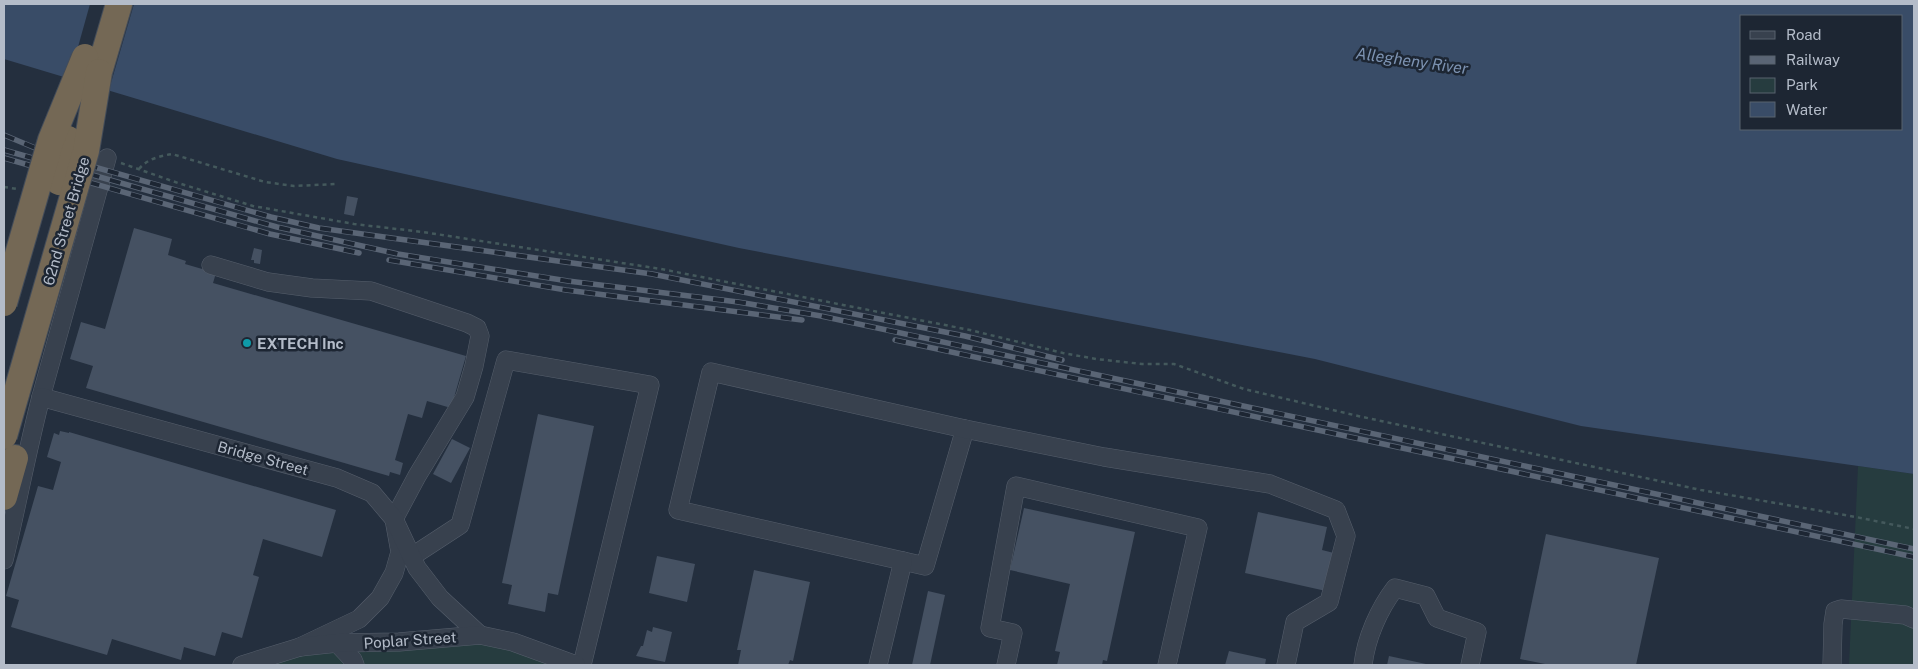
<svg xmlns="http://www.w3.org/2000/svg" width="1918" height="669" font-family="'Public Sans',sans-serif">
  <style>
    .green { fill: #263c3f }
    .water { fill: #394c67; fill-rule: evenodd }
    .pier { fill: #242f3e }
    .building { fill: #455162 }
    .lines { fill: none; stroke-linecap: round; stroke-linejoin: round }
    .minor-casing { stroke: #565f6c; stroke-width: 19 }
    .highway-casing { stroke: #434c59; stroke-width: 28 }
    .path { stroke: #44595c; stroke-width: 2.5; stroke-dasharray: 4 4; stroke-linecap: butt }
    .minor { stroke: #38414e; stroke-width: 18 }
    .highway { stroke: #746855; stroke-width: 26 }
    .rail-casing { stroke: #5a6575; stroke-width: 5.5 }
    .rail { stroke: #1d2633; stroke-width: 4; stroke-dasharray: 11; stroke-linecap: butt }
    .highway-bridge-casing { stroke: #434c59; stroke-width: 28; stroke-linecap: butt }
    .highway-bridge { stroke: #746855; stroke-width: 26 }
    .culture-dot { fill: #0f9aa8; stroke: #1d2633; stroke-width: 2 }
    .labels { text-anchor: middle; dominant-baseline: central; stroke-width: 5; stroke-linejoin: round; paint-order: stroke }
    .street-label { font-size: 15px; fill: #b4bcc9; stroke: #1d2633 }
    .poi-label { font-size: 15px; font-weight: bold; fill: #b4bcc9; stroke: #1d2633; text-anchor: start }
    .water-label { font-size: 16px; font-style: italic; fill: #7c92b1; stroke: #1d2633 }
  </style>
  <rect width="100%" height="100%" fill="#242f3e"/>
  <g class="green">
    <path d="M1858,466L1914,474V665H1849Z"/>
    <path d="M480,635L576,665H242L300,647Z"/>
  </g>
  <path class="water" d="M4,4H1914V474L1581,426L1315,359L739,248L337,159L4,59ZM1742,16H1902V129H1742Z"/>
  <path class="pier" d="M90,4H134L108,93L71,72Z"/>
  <g class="building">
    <path d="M347,196L358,198L354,216L344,214Z"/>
    <path d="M134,228L172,239L168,255L186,261L185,264L216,273L213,283L466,356L451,408L427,401L422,418L408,414L395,460L403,463L400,475L390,472L389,476L86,388L93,366L70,359L81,322L105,329Z"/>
    <path d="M254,248L262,250L260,264L254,263V260H251Z"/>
    <path d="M538,414L594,426L558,595L548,593L545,612L508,604L512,585L502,583Z"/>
    <path d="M60,431L69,433V432L336,510L322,557L263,539L253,575L259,577L242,638L222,632L215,656L184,647L181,660L112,639L107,655L11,627L19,600L6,596L38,486L53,490L61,462L47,457L54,433L59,435Z"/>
    <path d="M452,439L470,448L451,483L433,474Z"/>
    <path d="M1024,508L1135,532L1107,661L1103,660L1102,665H1057L1060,652L1055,651L1070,584L1010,570Z"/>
    <path d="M1258,512L1327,527L1322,550L1334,553L1326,591L1245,573Z"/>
    <path d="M1546,534L1659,558L1636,665H1550L1520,659Z"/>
    <path d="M657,556L695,564L687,602L649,593Z"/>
    <path d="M754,570L810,582L793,661L790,660L788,665H738L741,650H737Z"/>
    <path d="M928,591L945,595L930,665H912Z"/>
    <path d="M653,627L672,632L665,662L636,656L641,646H643L647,630L652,632Z"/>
    <path d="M1229,651L1266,659L1265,665H1225Z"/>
    <path d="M1389,656L1426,664V665H1387Z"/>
  </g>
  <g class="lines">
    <g class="minor-casing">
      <g id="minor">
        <path d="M211,265L268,282L312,288L371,291L467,323L477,328L480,336L474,366L465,397L417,476L394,519L400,552L394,573L380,598L359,619L300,647"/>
        <path d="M41,397L107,158"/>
        <path d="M411,557L460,525L506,360L650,385L582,665"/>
        <path d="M4,560C17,506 27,451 41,397L337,478L372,493L394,519L417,568L440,598L480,635"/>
        <path d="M903,561L925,566L965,429"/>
        <path d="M337,643L353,660L355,665"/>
        <path d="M242,665L300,647L337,643L399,642L480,635L513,642L576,665"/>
        <path d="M878,665L903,561L678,510L711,372L965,429L1104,457L1270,484L1336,510L1346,536L1329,602L1295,622L1286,665"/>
        <path d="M1006,665L1013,633L990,628L1016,486L1198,528L1167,665"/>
        <path d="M1363,665C1366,638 1379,609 1395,588L1426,596L1437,618L1477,632L1470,665"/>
        <path d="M1832,665L1833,624L1835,611L1841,609L1905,615L1914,619"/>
      </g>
    </g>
    <g class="highway-casing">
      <g id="highway">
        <path d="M99,72L119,4"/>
        <path d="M4,497L15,458"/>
      </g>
    </g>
    <g class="path">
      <path d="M121,163L178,183L253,206L354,224L423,232L661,269L970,330L1063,353L1096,359L1142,364H1174L1244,389L1358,416L1701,490L1856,517L1914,529"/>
      <path d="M139,169C147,159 160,156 172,154L265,182L294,186L337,184"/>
      <path d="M4,187L17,189"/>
    </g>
    <use href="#minor" class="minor"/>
    <use href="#highway" class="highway"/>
    <g class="rail-casing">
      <g id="rail">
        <path d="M4,135L52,155L271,217L319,228L652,274L965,336L1062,360"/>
        <path d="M4,150L277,227L398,254L568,281L738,302L821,316L1914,549"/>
        <path d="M4,158L270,234L359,253"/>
        <path d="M389,260L566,290L802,320"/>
        <path d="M895,340L1914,557"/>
      </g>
    </g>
    <use href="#rail" class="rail"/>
    <g class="highway-bridge-casing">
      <g id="highway-bridge">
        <path d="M59,182L68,139"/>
        <path d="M4,303L51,140L85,57"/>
        <path d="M4,436L86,151L99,72"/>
      </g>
    </g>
    <use href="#highway-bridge" class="highway-bridge"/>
  </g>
  <circle class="culture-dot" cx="247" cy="343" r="5"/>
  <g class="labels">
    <g class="street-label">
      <text transform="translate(66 221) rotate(-74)">62nd Street Bridge</text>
      <text transform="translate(263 458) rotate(15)">Bridge Street</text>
      <text transform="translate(410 640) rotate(-4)">Poplar Street</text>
    </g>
    <g class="poi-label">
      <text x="257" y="343">EXTECH Inc</text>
    </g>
    <g class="water-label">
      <text transform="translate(1412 61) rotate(8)">Allegheny River</text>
    </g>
  </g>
  <rect width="1918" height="669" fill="none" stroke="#b4bcc9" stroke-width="10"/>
  <rect x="1740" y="15" width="162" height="115" fill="#1d2633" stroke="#59626f"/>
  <rect x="1750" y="31" width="25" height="8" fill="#38414e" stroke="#59626f"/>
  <text x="1786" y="40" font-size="15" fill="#b4bcc9">Road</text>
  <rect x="1750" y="56" width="25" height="8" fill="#5a6575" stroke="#59626f"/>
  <text x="1786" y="65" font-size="15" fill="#b4bcc9">Railway</text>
  <rect x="1750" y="78" width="25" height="15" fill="#263c3f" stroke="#59626f"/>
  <text x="1786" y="90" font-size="15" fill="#b4bcc9">Park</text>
  <rect x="1750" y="102" width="25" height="15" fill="#394c67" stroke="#59626f"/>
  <text x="1786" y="115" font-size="15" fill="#b4bcc9">Water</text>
</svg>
